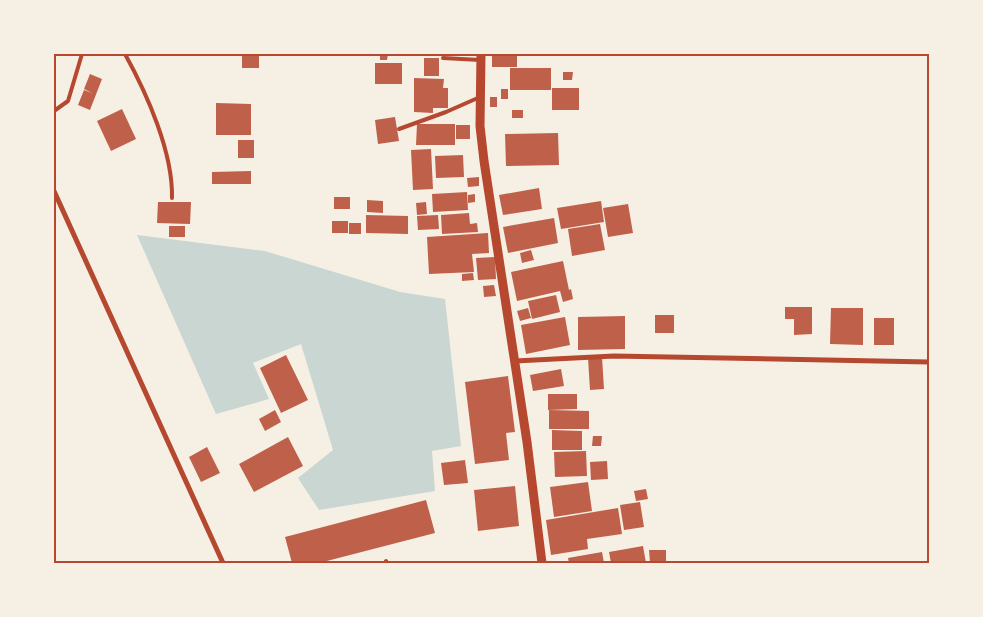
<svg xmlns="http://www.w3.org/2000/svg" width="983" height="617" font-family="Commissioner,sans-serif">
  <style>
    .water { fill: #c9d6d2 }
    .building { fill: #bf614a }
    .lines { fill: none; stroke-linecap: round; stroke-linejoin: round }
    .service { stroke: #b5482f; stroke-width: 4 }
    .minor { stroke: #b5482f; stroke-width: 5 }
    .tertiary { stroke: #b5482f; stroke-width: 9 }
    .neatline { fill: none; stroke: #b5482f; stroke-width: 2 }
  </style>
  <rect width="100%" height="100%" fill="#f6efe4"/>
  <path class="water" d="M137,235L265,251L400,292L445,299L461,446L432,451L435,491L319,510L298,478L333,450L301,344L253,363L269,399L216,414Z"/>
  <g class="building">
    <rect x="242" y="54" width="17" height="14"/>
    <path d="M380,54H388L387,60H380Z"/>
    <rect x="492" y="54" width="25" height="13"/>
    <rect x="424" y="58" width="15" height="18"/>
    <rect x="375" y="63" width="27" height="21"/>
    <rect x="510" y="68" width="41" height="22"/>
    <path d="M563,72H573L572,80H563Z"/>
    <path d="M90,74L102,79L90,110L78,105L84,90L92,93L84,89Z"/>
    <path d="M414,78L444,79L443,88H448V108H433V113L414,112Z"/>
    <rect x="552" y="88" width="27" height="22"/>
    <rect x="501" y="89" width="7" height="10"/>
    <rect x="490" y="97" width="7" height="10"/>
    <path d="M216,103L251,104V135H216Z"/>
    <path d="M122,109L136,139L111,151L97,121Z"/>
    <rect x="512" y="110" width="11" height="8"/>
    <path d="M395,117L399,141L378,144L375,120Z"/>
    <path d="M417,124H455V145H416Z"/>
    <rect x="456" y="125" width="14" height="14"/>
    <path d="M558,133L559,165L506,166L505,134Z"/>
    <rect x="238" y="140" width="16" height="18"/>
    <path d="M431,149L433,189L413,190L411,150Z"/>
    <path d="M463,155L464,177L436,178L435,156Z"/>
    <path d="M251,171V184H212V172Z"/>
    <path d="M479,177V186L468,187L467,178Z"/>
    <path d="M539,188L542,209L503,215L499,195Z"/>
    <path d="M467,192L468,210L433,212L432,194Z"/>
    <path d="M475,194V202L468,203V195Z"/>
    <rect x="334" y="197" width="16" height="12"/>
    <path d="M367,200L383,201V213L367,212Z"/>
    <path d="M601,201L604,222L561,229L557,208Z"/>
    <path d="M158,202H191L190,224L157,223Z"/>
    <path d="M426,202L427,214L417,215L416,203Z"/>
    <path d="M628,204L633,233L608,237L603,208Z"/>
    <path d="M469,213L470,224L477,223L478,232L442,234L441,215Z"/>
    <path d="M366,215L408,216V234L366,233Z"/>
    <path d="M438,215L439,229L418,230L417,216Z"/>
    <path d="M554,218L558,243L508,253L503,227Z"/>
    <rect x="332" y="221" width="16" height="12"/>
    <rect x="349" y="223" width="12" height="11"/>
    <path d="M600,224L605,250L572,256L568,229Z"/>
    <rect x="169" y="226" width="16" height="11"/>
    <path d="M488,233L489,253L472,254L474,272L429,274L427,237Z"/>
    <path d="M531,250L534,260L522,263L520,253Z"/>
    <path d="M495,257L496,279L478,280L476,258Z"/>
    <path d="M563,261L569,290L571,289L573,299L563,302L560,291L517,301L511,272Z"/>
    <path d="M473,273L474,280L462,281V274Z"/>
    <path d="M494,285L496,296L484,297L483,286Z"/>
    <path d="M556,295L560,312L532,319L528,301Z"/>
    <path d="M785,307H812V334L794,335V319H785Z"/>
    <path d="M528,308L531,318L520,321L517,311Z"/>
    <path d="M831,308H863V345L830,344Z"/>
    <rect x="655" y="315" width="19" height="18"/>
    <path d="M625,316V349L578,350V317Z"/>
    <path d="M565,317L570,345L526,354L521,325Z"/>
    <rect x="874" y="318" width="20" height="27"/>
    <path d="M286,355L308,400L281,413L260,368Z"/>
    <path d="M602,357L604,389L590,390L588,358Z"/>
    <path d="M561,369L564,386L533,391L530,375Z"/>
    <path d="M508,376L515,432L506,433L509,460L475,464L465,382Z"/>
    <path d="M548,394H577V409L548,410Z"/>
    <path d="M275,410L281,422L265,431L259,419Z"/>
    <path d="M549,410L589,411V429H549Z"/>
    <path d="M552,430L582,431V450H552Z"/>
    <path d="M593,436H602L601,446H592Z"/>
    <path d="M288,437L303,466L254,492L239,464Z"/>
    <path d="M207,447L220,473L201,482L189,457Z"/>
    <path d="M586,451L587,476L555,477L554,452Z"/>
    <path d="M465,460L468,483L444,485L441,463Z"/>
    <path d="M607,461L608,479L591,480L590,462Z"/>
    <path d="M588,482L592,511L554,517L550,487Z"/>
    <path d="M515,486L519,526L478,531L474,490Z"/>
    <path d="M646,489L648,499L636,501L634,491Z"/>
    <path d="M426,500L435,533L319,563H292L285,537Z"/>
    <path d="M640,502L644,527L624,530L620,505Z"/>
    <path d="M618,508L622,534L587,539L588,549L551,555L546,520Z"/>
    <path d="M643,546L646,563H611L609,552Z"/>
    <path d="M649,550H666V563H650Z"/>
    <path d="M602,552L604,563H569L568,558Z"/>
  </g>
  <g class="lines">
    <g class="service">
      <path d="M125,54C147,94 173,152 172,198"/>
      <path d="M443,58L480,60"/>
      <path d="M54,111L68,101L82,54"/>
      <path d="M399,129L446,112L480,97"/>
      <path d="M386,561L387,563"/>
    </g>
    <g class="minor">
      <path d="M54,191L223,563"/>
      <path d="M515,361L614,356L929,362"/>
    </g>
    <path class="tertiary" d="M481,54L480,126L484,161L527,442L542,563"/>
  </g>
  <rect width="983" height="617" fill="none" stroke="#f6efe4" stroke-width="110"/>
  <rect x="55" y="55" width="873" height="507" class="neatline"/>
</svg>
